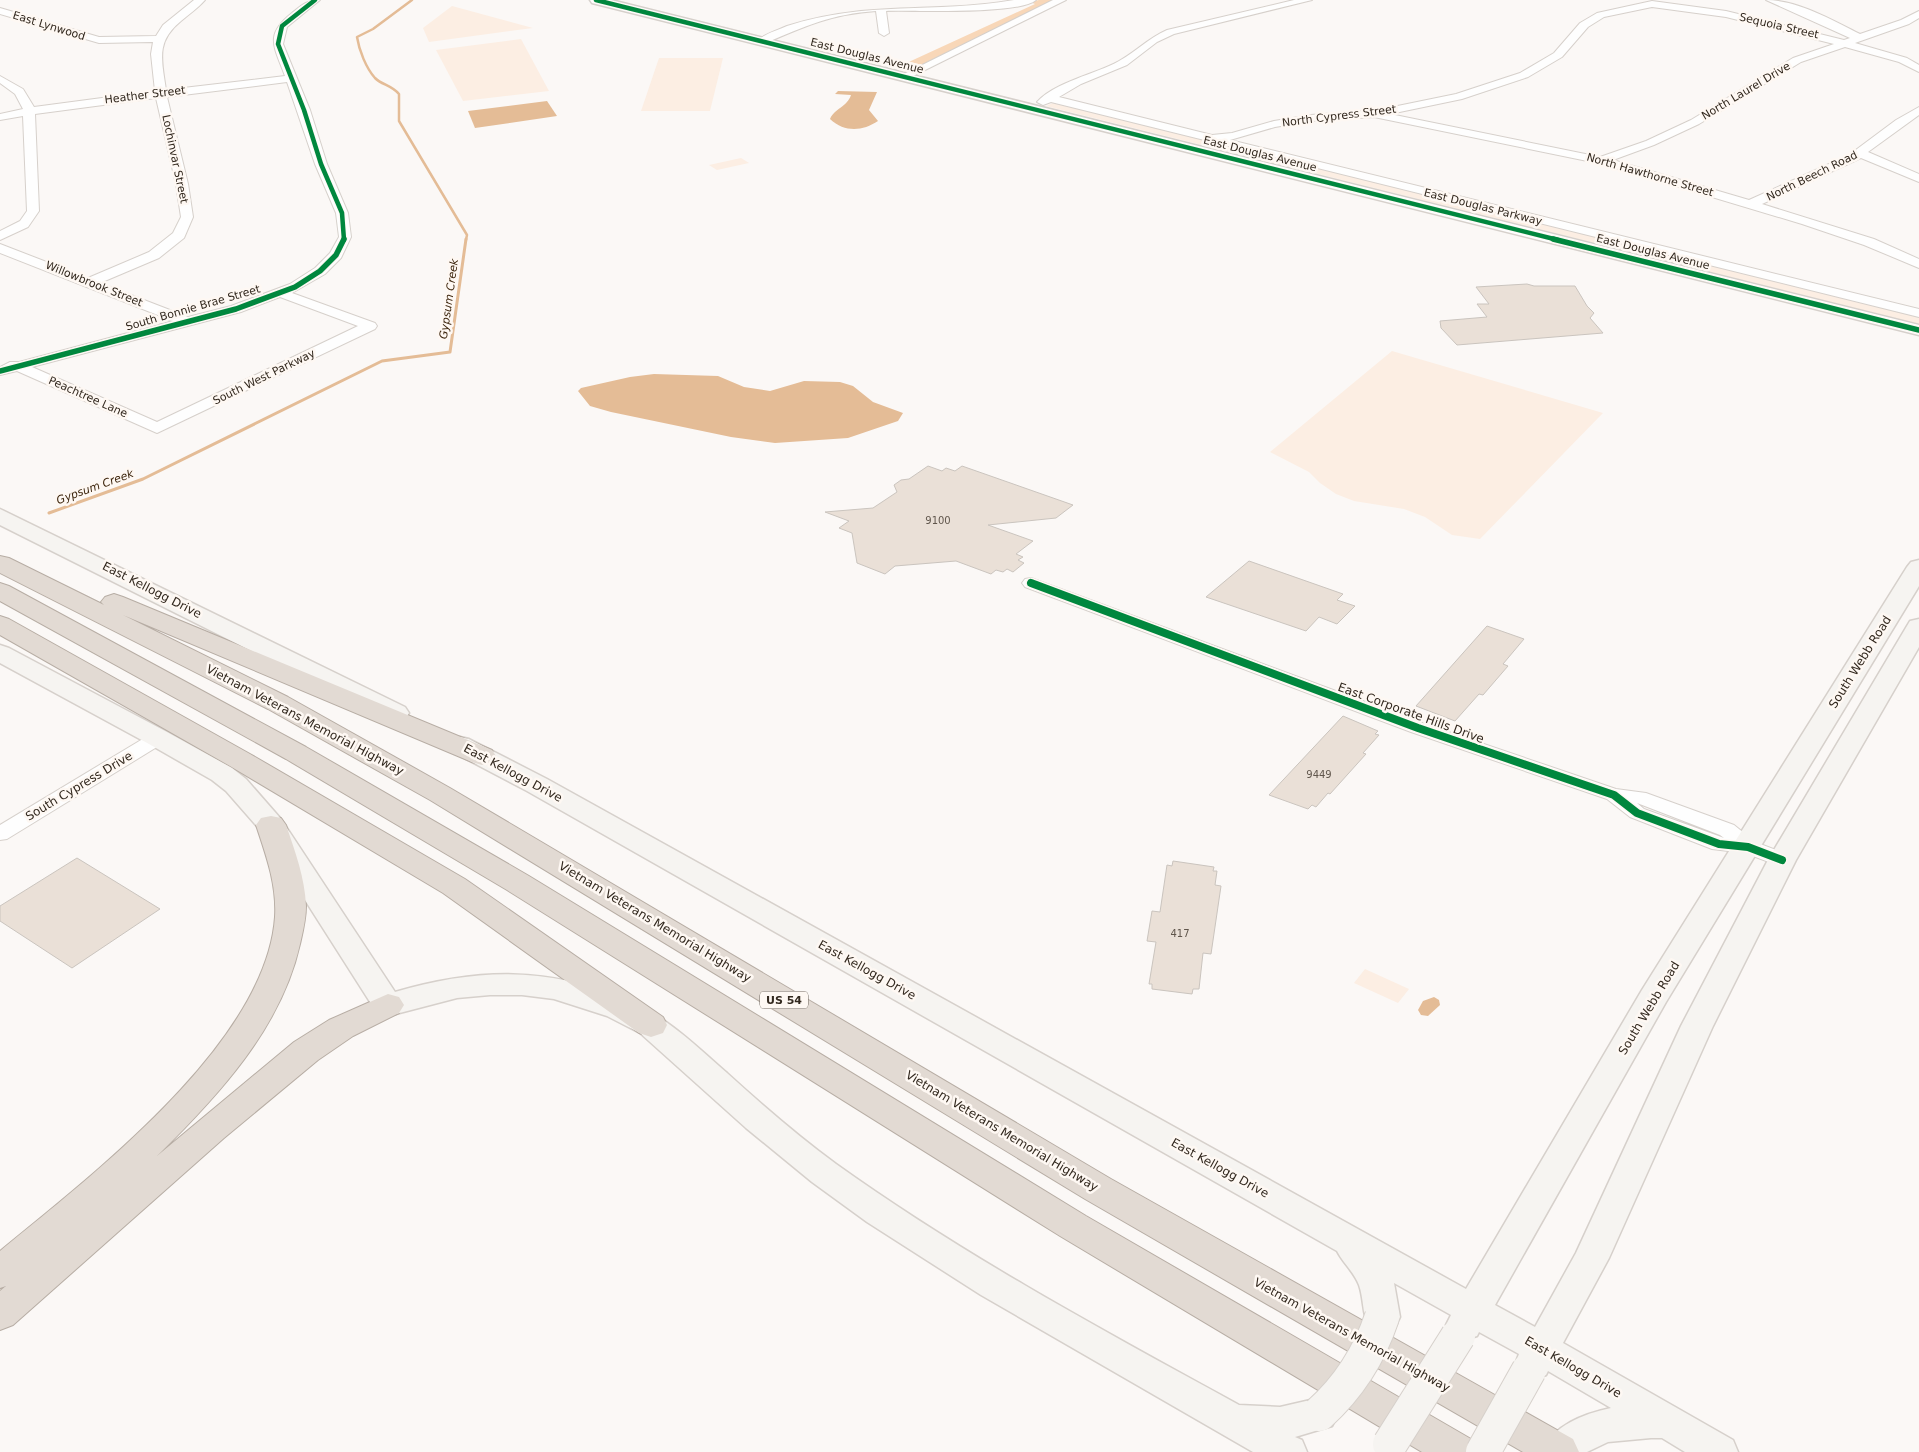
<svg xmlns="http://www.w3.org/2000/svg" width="1919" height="1452" font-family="'DejaVu Sans',sans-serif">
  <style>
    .green { fill: #fceee3 }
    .forest { fill: #f8d7b8 }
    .water { fill: #e4bc96 }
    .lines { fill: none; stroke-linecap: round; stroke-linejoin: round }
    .stream-far1 { stroke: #e4bc96; stroke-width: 2.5 }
    .stream { stroke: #e4bc96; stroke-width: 3 }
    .building { fill: #eae0d7; stroke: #cac4be }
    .minor-casing { stroke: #d6d0cb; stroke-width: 2 }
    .tertiary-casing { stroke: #d6d0cb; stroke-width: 3 }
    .secondary-casing { stroke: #d6d0cb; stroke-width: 3 }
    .motorway-casing { stroke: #b7ada4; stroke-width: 2 }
    .minor { fill: #fefefe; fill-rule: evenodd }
    .tertiary { fill: #fefefe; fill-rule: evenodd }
    .secondary { fill: #f6f4f1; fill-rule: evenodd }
    .motorway { fill: #e2dad3; fill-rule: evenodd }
    .secondary-bridge-casing { stroke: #d6d0cb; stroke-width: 36; stroke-linecap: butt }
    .secondary-bridge { stroke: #f6f4f1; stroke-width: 34 }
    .cycleway-far2-casing { stroke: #fef8f3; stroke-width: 6 }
    .cycleway-far1-casing { stroke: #fef8f3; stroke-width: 8 }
    .cycleway-casing { stroke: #fef8f3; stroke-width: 11 }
    .cycleway-far2 { stroke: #00873e; stroke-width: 4.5 }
    .cycleway-far1 { stroke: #00873e; stroke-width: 5.5 }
    .cycleway { stroke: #00873e; stroke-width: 8 }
    .labels { text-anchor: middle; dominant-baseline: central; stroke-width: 5; stroke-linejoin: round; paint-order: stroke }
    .number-label { font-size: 10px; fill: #60564c }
    .far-street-label { font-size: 11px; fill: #32281e; stroke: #fef8f3 }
    .far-water-label { font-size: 11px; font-style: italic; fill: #3b240c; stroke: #fef8f3 }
    .shield { fill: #fef8f3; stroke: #6f665e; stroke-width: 1 }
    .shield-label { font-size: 11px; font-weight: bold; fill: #32281e }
    .street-label { font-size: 12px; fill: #32281e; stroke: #fef8f3 }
  </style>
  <rect width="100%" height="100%" fill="#fbf8f6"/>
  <g class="green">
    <path d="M452,6L533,28L429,42L423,28Z"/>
    <path d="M521,39L549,91L463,101L436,50Z"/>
    <path d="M659,58H723L710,111H641Z"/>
    <path d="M1053,103L1919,315V324L1046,106Z"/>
    <path d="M741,158L749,163L717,170L709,165Z"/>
    <path d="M1392,351L1603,413L1480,539L1452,535L1425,517L1404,509L1354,501L1336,494L1320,483L1309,472L1270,452Z"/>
    <path d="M1365,969L1409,989L1398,1003L1354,983Z"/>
  </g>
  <path class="forest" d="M1039,0H1054L913,69L900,66L1035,4L1030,2Z"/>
  <g class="water">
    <path d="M838,91L877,92L869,110L878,121C863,131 845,133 830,119C835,108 847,107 851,95L835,94Z"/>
    <path d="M547,101L557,116L475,128L468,111Z"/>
    <path d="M654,374L718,376L744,387L770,391L804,381L840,382L853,386L873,402L903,413L898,421L848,438L775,443L731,437L611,412L590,406L578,391L581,388L630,377Z"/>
    <path d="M1434,997L1439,1000L1440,1005L1428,1016L1421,1015L1418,1010L1423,1001Z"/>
  </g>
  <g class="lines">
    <path class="stream-far1" d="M412,0L373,29L357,37C359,50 366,68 375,78C382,85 391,85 399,94V121L467,235L466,240"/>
    <path class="stream" d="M49,513L143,479L382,361L450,352L466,239"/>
  </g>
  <g class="building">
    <path d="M1527,284L1534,286H1575L1587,306L1594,313L1590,318L1603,333L1457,345L1441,328L1440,321L1487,317L1477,304H1489L1476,287Z"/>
    <path d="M928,466L942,471L946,468L955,471L962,466L1073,505L1056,518L988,525L1033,541L1016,554L1023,557L1018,560L1024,563L1013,572L1007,569L1003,572L996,570L991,574L956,561L895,566L885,574L857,563L852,533L839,528L849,521L825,512L873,508L897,492L894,485L901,480L909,479Z"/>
    <path d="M1249,561L1343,594L1337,600L1355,606L1337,624L1319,617L1306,631L1206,597Z"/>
    <path d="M1487,626L1524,639L1503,664L1508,666L1483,695L1479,694L1455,721L1416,706Z"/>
    <path d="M1343,716L1378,731L1375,734L1379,735L1363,753L1366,754L1330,794L1328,793L1316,807L1312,805L1308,809L1269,795Z"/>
    <path d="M77,858L160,909L72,968L0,921V906Z"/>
    <path d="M1173,861L1214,867L1213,871H1217L1215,885L1221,886L1211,954L1203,953L1199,989H1193L1192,994L1152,989V984H1149L1156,942L1147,941L1152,911L1160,912L1167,865L1172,866Z"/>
  </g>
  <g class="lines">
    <g class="minor-casing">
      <g id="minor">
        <path d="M194,0H205C198,8 189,14 181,21C155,42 162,61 166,90L285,76C274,46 264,35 292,13C302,5 307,0 320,0L287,27L283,44L310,110L327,164L348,213L351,237L341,258L325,274L292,293L375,323L377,326L375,329L157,433L17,371L0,375V367L10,362H19L173,321L0,253V244L88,278L149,252L173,233L181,217L176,184L156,98L35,114L39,211L28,227L0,240V231L20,221L27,211L23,116L0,120V114L23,109L15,94L0,83V76L23,89L34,107L155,91L151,54L153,42L99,43L0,14V8L99,37L156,36L163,25ZM287,82L315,164L336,213L339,237L330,253L315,268L290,284L231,306L188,317L100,283L159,258L184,238L193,217L188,184L167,97ZM280,297L358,326L157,422L32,367L241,312Z"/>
        <path d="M1014,0H1036C1019,15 913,10 886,11L889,33L884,36L879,33L876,11C832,14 805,26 766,43L762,44L757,41C764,34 778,30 787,26C867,0 934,14 1014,0Z"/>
        <path d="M1053,0H1066L907,79H899L898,77Z"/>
        <path d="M1294,0H1312L1174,34L1157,42L1127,65L1081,84L1059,97L1212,135L1232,133L1274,121L1311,115L1378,110L1456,94L1520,73L1554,53L1580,23L1597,13L1652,1L1726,11L1844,40L1850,38L1766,0C1798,0 1832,20 1860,34L1901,20L1919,11V18L1909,24L1855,43L1907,58L1919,65V72L1899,62L1845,47L1801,62L1699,124L1654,145L1613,160L1749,200L1849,155L1896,120L1919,107V115L1868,152L1919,174V182L1861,158L1762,204L1874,239L1919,259V268L1864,245L1802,224L1602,164L1374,117L1311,121L1275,127L1230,140L1919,309V317L1051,102L1043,105L1037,102C1055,82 1096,74 1119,61C1137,51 1147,39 1167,30ZM1652,7L1726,17L1834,44L1793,58L1691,120L1646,141L1600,157L1390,114L1462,99L1528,77L1562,57L1588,27L1604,17Z"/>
        <path d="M1031,578L1425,724L1616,789L1646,793L1734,825L1755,842L1789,855L1792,860L1789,865L1782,867L1745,853L1712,849L1630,817L1607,799L1411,732L1025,587L1022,583L1025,579ZM1637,803L1720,835L1724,838L1644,809Z"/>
        <path d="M158,732L165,734L167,738L165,742L7,839L0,840V825L151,734Z"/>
      </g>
    </g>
    <g class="tertiary-casing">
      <path id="tertiary" d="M590,0H611L1919,325V335L592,3Z"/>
    </g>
    <g class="secondary-casing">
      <g id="secondary">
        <path d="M0,509L405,707L409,713L405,719L396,721L387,719L0,525Z"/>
        <path d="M1919,560V586L1666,1002L1495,1305L1535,1327L1576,1253L1681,1026L1768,860L1907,626L1910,621L1919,619V647L1796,860L1713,1026L1609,1258L1563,1343L1733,1440L1738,1452H1685L1662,1438H1651L1608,1442L1587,1452H1541C1554,1425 1583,1414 1611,1408L1548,1371L1546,1375L1533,1380L1520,1375L1515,1364L1519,1354L1479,1332L1477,1336L1464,1340L1451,1336L1446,1325L1451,1315L1394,1283L1400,1317L1395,1328L1382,1332L1369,1328C1362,1314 1364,1299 1359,1285C1354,1272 1343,1263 1337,1251L527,791L451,751L447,745L451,739L460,737L469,739L547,779L1466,1289L1642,990L1907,567L1911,562Z"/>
        <path d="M0,645L9,648L167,732L232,768L246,779L281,819L395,992C477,968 550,966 629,1001C667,1017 696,1046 727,1073C762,1105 798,1136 836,1164C963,1255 1102,1330 1239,1405L1280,1407L1319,1398L1332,1402L1338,1414L1332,1426L1295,1437L1302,1440L1307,1452H1253L981,1295L867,1222L812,1182L746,1128L640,1033L607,1016L554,999L522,995H490L457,998L388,1016L377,1013L261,831L226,791L212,780L149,744L0,663Z"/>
      </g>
    </g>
    <g class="motorway-casing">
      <g id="motorway">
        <path d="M0,556L9,558L104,605L101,602L105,597L114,594L123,597L492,750L496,756L492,762L482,765L472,762L123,615L288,697L450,788L1111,1179L1573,1439L1579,1452H1523L1085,1199L430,800L268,709L0,573Z"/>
        <path d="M0,583L9,586L306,747L529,876L1086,1216L1471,1439L1477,1452H1422L1060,1236L507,890L286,759L0,601Z"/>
        <path d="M0,616L9,619L250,754L465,879L663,1017L667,1025L663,1033L651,1037L639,1033L443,893L230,766L0,635Z"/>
        <path d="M271,816L281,818L286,825C295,851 305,878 306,906C306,919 303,931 300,944C281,1029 217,1097 157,1156L294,1042L329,1020L388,994L399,997L404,1005L399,1013L353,1036L318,1060L224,1138L13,1325L0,1330V1291L6,1286L0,1288V1251C91,1176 266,1043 275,917C277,885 266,855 256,825L261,818Z"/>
      </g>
    </g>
    <use href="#minor" class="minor"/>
    <use href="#tertiary" class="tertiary"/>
    <use href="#secondary" class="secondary"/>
    <use href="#motorway" class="motorway"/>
    <g class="secondary-bridge-casing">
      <g id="secondary-bridge">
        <path d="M1319,1414C1349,1387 1369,1356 1382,1317"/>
        <path d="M1390,1444L1458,1336"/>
        <path d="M1483,1452L1529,1370"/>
      </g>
    </g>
    <use href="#secondary-bridge" class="secondary-bridge"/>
    <g class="cycleway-far2-casing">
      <g id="cycleway-far2">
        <path d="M315,0L282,26L278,44L304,110L321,164L342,213L344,240"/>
        <path d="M596,0L1558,240"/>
      </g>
    </g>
    <g class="cycleway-far1-casing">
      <g id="cycleway-far1">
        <path d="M1553,239L1919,330"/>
        <path d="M0,371L236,309L295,287L320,271L336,255L344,239"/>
      </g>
    </g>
    <g class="cycleway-casing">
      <path id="cycleway" d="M1031,583L1418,728L1614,795L1637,813L1719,844L1748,847L1782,860"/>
    </g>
    <use href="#cycleway-far2" class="cycleway-far2"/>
    <use href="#cycleway-far1" class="cycleway-far1"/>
    <use href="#cycleway" class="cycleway"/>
  </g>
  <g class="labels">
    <g class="number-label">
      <text x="938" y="520">9100</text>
      <text x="1319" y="774">9449</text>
      <text x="1180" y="933">417</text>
    </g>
    <g class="far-street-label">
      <text transform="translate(49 26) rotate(17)">East Lynwood</text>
      <text transform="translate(1779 26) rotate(13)">Sequoia Street</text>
      <text transform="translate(867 56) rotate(14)">East Douglas Avenue</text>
      <text transform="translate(1746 91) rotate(-31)">North Laurel Drive</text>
      <text transform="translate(145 95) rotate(-7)">Heather Street</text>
      <text transform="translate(1339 116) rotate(-7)">North Cypress Street</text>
      <text transform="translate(1260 154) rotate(14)">East Douglas Avenue</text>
      <text transform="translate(175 159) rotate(78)">Lochinvar Street</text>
      <text transform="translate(1650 175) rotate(16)">North Hawthorne Street</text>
      <text transform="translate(1812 176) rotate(-26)">North Beech Road</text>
      <text transform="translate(1483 207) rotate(14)">East Douglas Parkway</text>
      <text transform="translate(1653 252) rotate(14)">East Douglas Avenue</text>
      <text transform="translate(94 284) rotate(22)">Willowbrook Street</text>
      <text transform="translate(193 308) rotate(-16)">South Bonnie Brae Street</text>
      <text transform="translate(264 377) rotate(-26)">South West Parkway</text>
      <text transform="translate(88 397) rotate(24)">Peachtree Lane</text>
    </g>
    <g class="far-water-label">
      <text transform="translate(449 299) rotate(-82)">Gypsum Creek</text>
      <text transform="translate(95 487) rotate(-20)">Gypsum Creek</text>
    </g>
    <rect class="shield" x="760" y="991.5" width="48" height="17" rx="4"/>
    <g class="shield-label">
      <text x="784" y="1000">US 54</text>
    </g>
    <g class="street-label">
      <text transform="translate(152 590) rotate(27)">East Kellogg Drive</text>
      <text transform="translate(1860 662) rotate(-58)">South Webb Road</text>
      <text transform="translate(1411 713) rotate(20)">East Corporate Hills Drive</text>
      <text transform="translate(305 720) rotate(28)">Vietnam Veterans Memorial Highway</text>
      <text transform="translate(513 773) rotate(28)">East Kellogg Drive</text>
      <text transform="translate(79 786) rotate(-31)">South Cypress Drive</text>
      <text transform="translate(655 922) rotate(31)">Vietnam Veterans Memorial Highway</text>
      <text transform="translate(867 970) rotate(29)">East Kellogg Drive</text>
      <text transform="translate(1649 1008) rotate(-59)">South Webb Road</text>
      <text transform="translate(1002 1131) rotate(31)">Vietnam Veterans Memorial Highway</text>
      <text transform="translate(1220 1168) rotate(29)">East Kellogg Drive</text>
      <text transform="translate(1352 1335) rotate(29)">Vietnam Veterans Memorial Highway</text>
      <text transform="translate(1573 1367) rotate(30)">East Kellogg Drive</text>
    </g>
  </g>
</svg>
